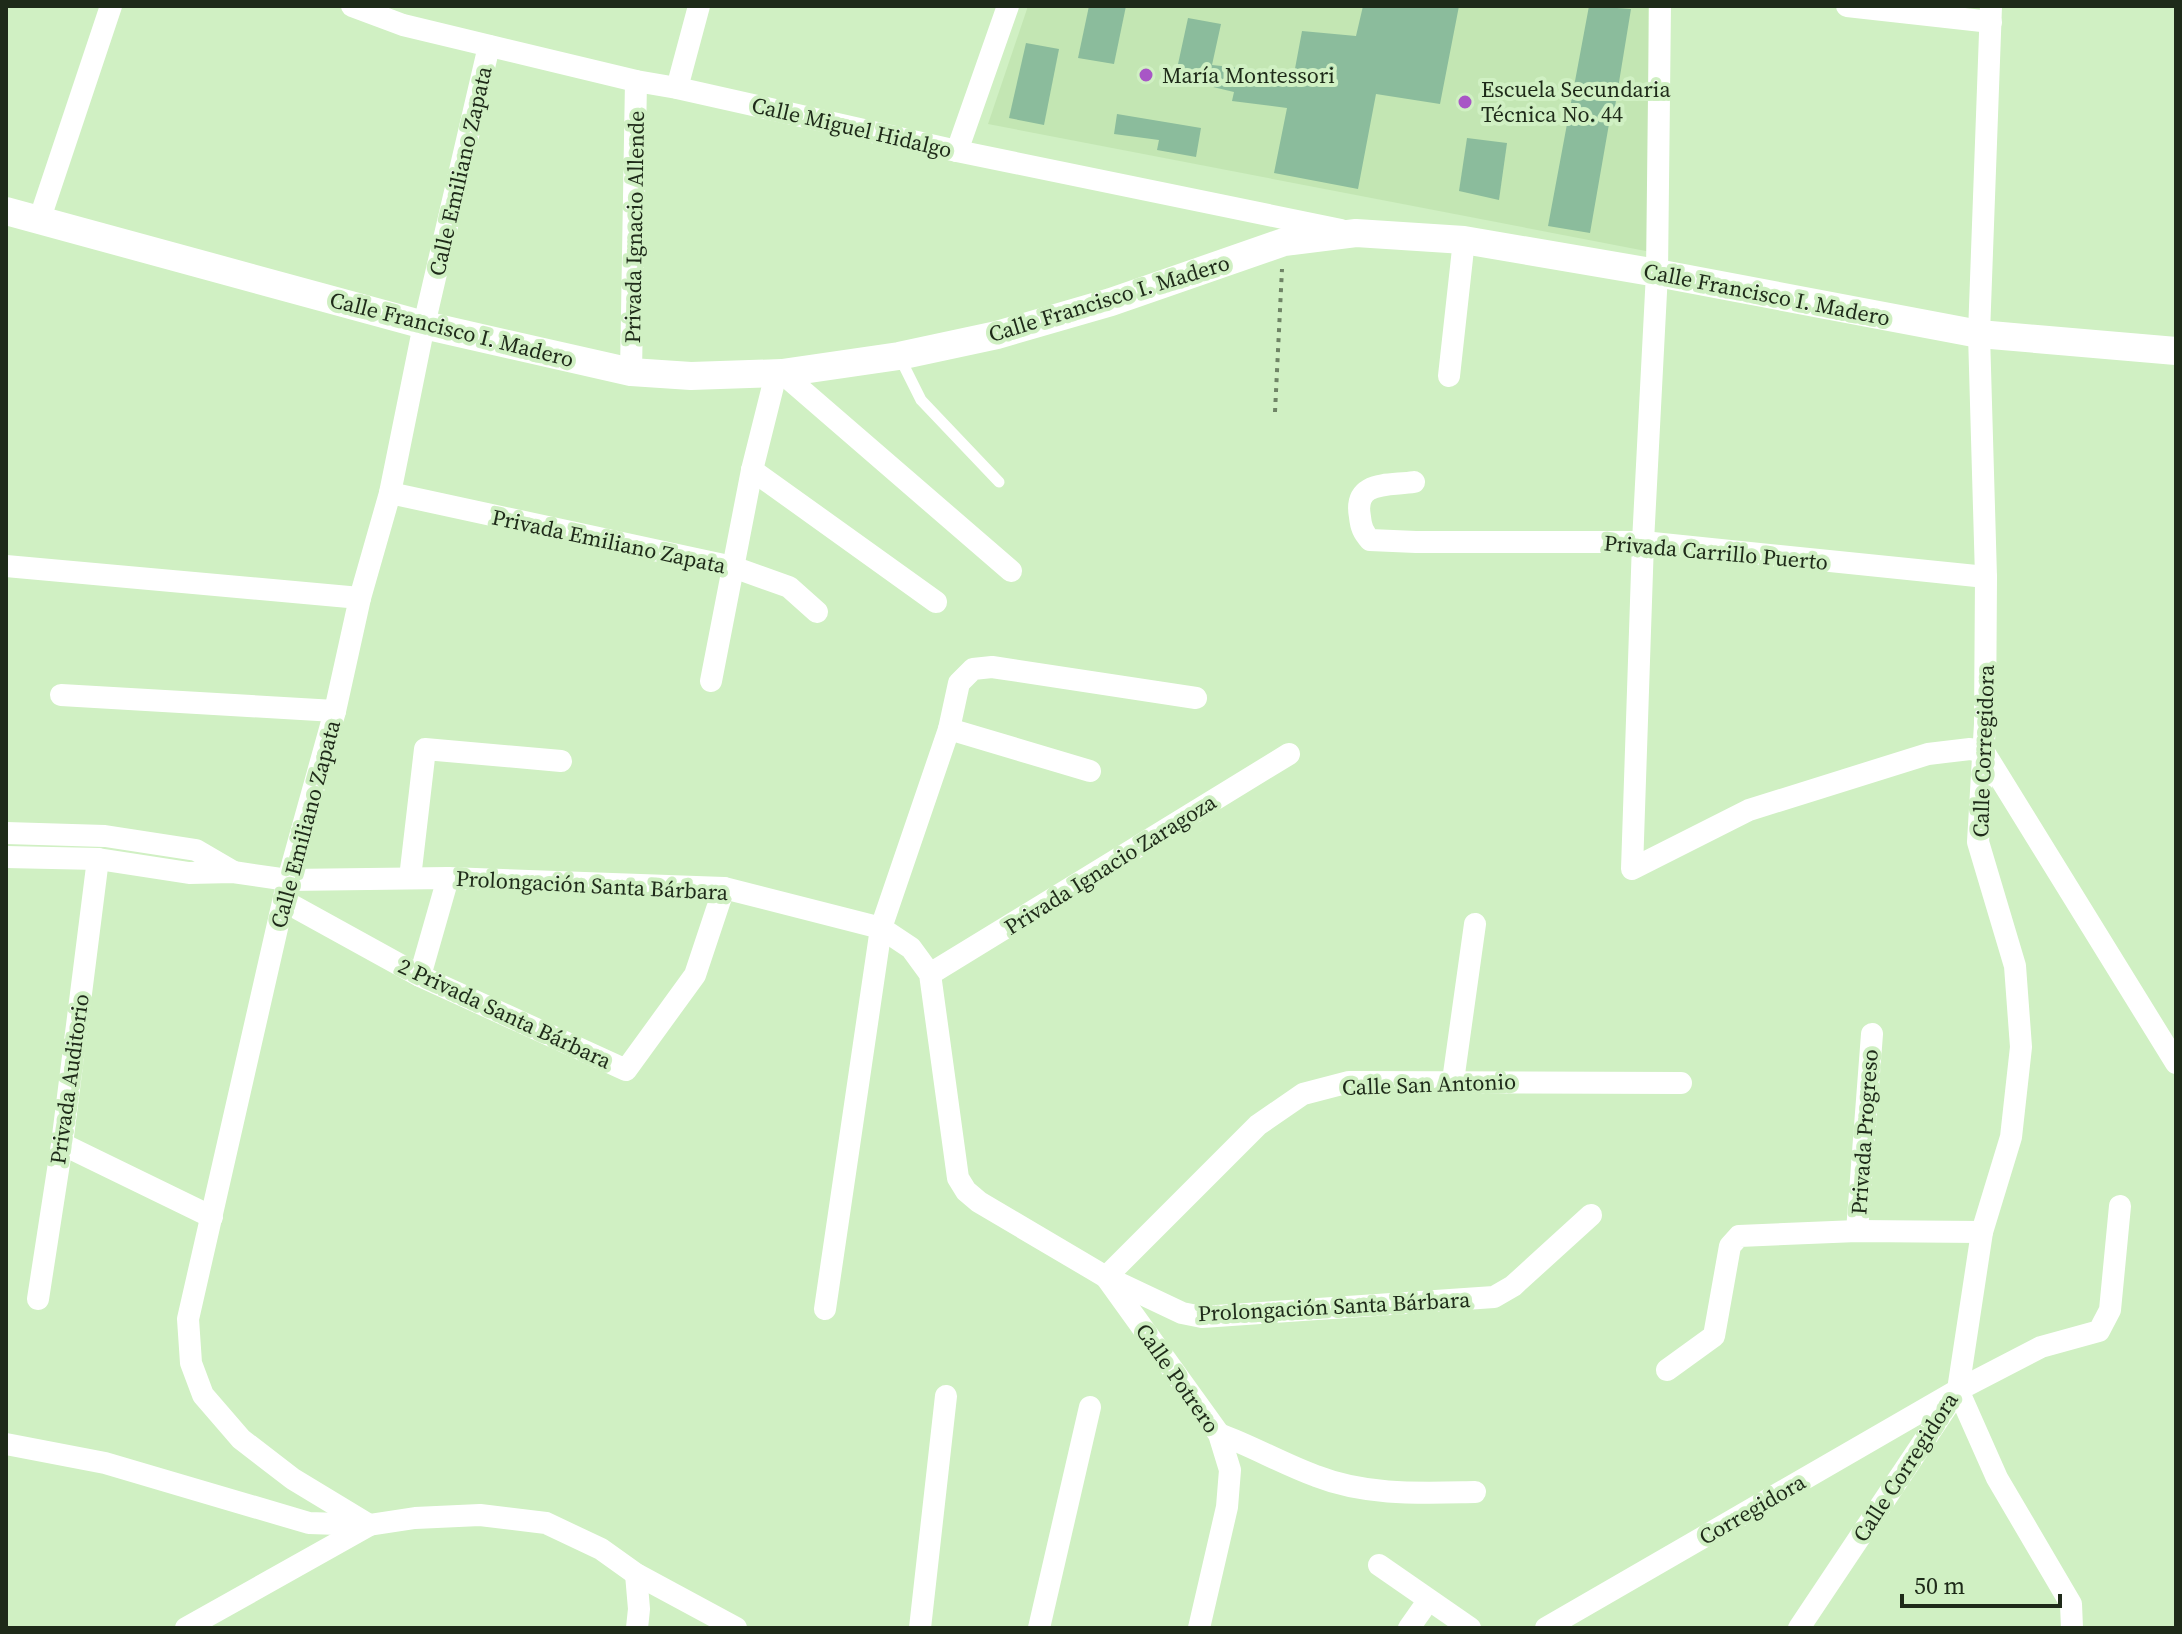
<svg xmlns="http://www.w3.org/2000/svg" width="2182" height="1634" font-family="'Source Serif 4',serif">
  <style>
    .built { fill: #c3e6b3 }
    .building { fill: #8bbc9c }
    .lines { fill: none; stroke-linecap: round; stroke-linejoin: round }
    .path { stroke: #6f8466; stroke-width: 4; stroke-dasharray: 4 6; stroke-linecap: butt }
    .service { stroke: #fff; stroke-width: 11 }
    .minor { stroke: #fff; stroke-width: 22 }
    .tertiary { stroke: #fff; stroke-width: 28 }
    .poi-dot { fill: #a856c6; stroke: #d0f0c3; stroke-width: 3 }
    .labels { text-anchor: middle; dominant-baseline: central; stroke-width: 8; stroke-linejoin: round; paint-order: stroke }
    .poi-label { font-size: 22px; fill: #1e2a19; stroke: #d0f0c3; text-anchor: start }
    .street-label { font-size: 22px; fill: #1e2a19; stroke: #d0f0c3 }
  </style>
  <rect width="100%" height="100%" fill="#d0f0c3"/>
  <path class="built" d="M1028,6H1648L1651,252L988,124Z"/>
  <g class="building">
    <path d="M1089,6H1126L1114,64L1078,58Z"/>
    <path d="M1363,6H1459L1440,104L1376,94L1358,189L1274,173L1287,108L1232,101L1234,92L1175,78L1188,18L1221,24L1212,65L1294,74L1302,31L1356,36Z"/>
    <path d="M1589,6L1631,9L1612,125L1609,124L1590,233L1548,226Z"/>
    <path d="M1026,43L1059,49L1044,125L1009,118Z"/>
    <path d="M1117,114L1201,128L1196,157L1157,150L1159,140L1114,134Z"/>
    <path d="M1467,138L1507,143L1499,200L1459,191Z"/>
  </g>
  <g class="lines">
    <path class="path" d="M1275,412L1282,269"/>
    <path class="service" d="M899,356L921,400L999,482"/>
    <g class="minor">
      <path d="M352,6L403,25L636,81L677,88L957,151L1341,230"/>
      <path d="M1660,6L1657,273L1643,542L1632,869L1749,810L1928,754L1970,749L1984,752L2176,1063"/>
      <path d="M1847,6L1991,22"/>
      <path d="M677,88L699,6"/>
      <path d="M957,151L1008,6"/>
      <path d="M39,221L111,6"/>
      <path d="M631,372L636,81"/>
      <path d="M782,373L1011,571"/>
      <path d="M1449,376L1464,240"/>
      <path d="M752,470L936,602"/>
      <path d="M1414,482C1388,486 1353,480 1360,517C1361,527 1363,532 1370,540L1416,542H1643L1986,577"/>
      <path d="M390,493L733,567L789,587L817,612"/>
      <path d="M6,566L360,598"/>
      <path d="M711,681L752,470L776,374"/>
      <path d="M61,695L335,711"/>
      <path d="M949,729L1090,771"/>
      <path d="M6,833L105,836L196,850L232,871"/>
      <path d="M6,857L98,859L189,873L233,872L288,880L448,878L724,888L881,928L911,948L930,974L958,1178L966,1191L979,1202L1106,1277L1182,1313L1202,1317L1494,1297L1513,1286L1591,1215"/>
      <path d="M410,878L425,749L561,761"/>
      <path d="M284,901L420,976L626,1070L695,975L724,888"/>
      <path d="M930,974L1289,754"/>
      <path d="M420,976L448,878"/>
      <path d="M1453,1081L1475,924"/>
      <path d="M62,1144L212,1217"/>
      <path d="M1857,1231L1872,1034"/>
      <path d="M38,1299L62,1144L98,859"/>
      <path d="M825,1309L881,928L949,729L959,683L973,669L992,667L1196,698"/>
      <path d="M1667,1370L1714,1336L1730,1246L1739,1236L1857,1231L1982,1232"/>
      <path d="M1958,1390L1997,1478L2071,1604L2072,1628"/>
      <path d="M1219,1434C1252,1446 1283,1464 1316,1476C1367,1496 1421,1493 1475,1492"/>
      <path d="M6,1444L105,1463L309,1523L369,1525L415,1518L480,1515L546,1523L601,1549L636,1574L736,1628"/>
      <path d="M369,1525L293,1479L241,1439L203,1395L191,1363L188,1319L288,880L335,711L360,598L390,493L424,325L489,46"/>
      <path d="M1379,1565L1470,1628"/>
      <path d="M636,1574L639,1609L637,1628"/>
      <path d="M186,1628L368,1526"/>
      <path d="M920,1628L946,1396"/>
      <path d="M1039,1628L1090,1407"/>
      <path d="M1199,1628L1227,1507L1230,1470L1219,1434L1106,1277L1258,1125L1303,1094L1349,1082L1681,1083"/>
      <path d="M1409,1628L1428,1601"/>
      <path d="M1546,1628L1958,1390L2041,1347L2099,1331L2110,1310L2120,1206"/>
      <path d="M1799,1628L1958,1390L1982,1232L2011,1137L2021,1047L2015,966L1978,842L1985,724L1986,577L1979,334L1991,6"/>
    </g>
    <path class="tertiary" d="M6,211L424,325L631,372L691,376L782,373L899,356L997,335L1111,302L1284,242L1356,233L1464,240L1657,273L1979,334L2176,351"/>
  </g>
  <g class="poi-dot">
    <circle cx="1146" cy="75" r="8"/>
    <circle cx="1465" cy="102" r="8"/>
  </g>
  <g class="labels">
    <g class="poi-label">
      <text x="1162" y="75">María Montessori</text>
      <text x="1481" y="89">Escuela Secundaria<tspan x="1481" dy="25">Técnica No. 44</tspan></text>
    </g>
    <g class="street-label">
      <text transform="translate(852 127) rotate(13)">Calle Miguel Hidalgo</text>
      <text transform="translate(460 171) rotate(-77)">Calle Emiliano Zapata</text>
      <text transform="translate(634 227) rotate(-89)">Privada Ignacio Allende</text>
      <text transform="translate(1767 294) rotate(11)">Calle Francisco I. Madero</text>
      <text transform="translate(1109 298) rotate(-17)">Calle Francisco I. Madero</text>
      <text transform="translate(452 329) rotate(14)">Calle Francisco I. Madero</text>
      <text transform="translate(609 541) rotate(12)">Privada Emiliano Zapata</text>
      <text transform="translate(1716 552) rotate(5)">Privada Carrillo Puerto</text>
      <text transform="translate(1983 751) rotate(-88)">Calle Corregidora</text>
      <text transform="translate(305 824) rotate(-75)">Calle Emiliano Zapata</text>
      <text transform="translate(1110 864) rotate(-32)">Privada Ignacio Zaragoza</text>
      <text transform="translate(592 885) rotate(3)">Prolongación Santa Bárbara</text>
      <text transform="translate(505 1013) rotate(25)">2 Privada Santa Bárbara</text>
      <text transform="translate(69 1079) rotate(-82)">Privada Auditorio</text>
      <text transform="translate(1429 1084) rotate(-2)">Calle San Antonio</text>
      <text transform="translate(1864 1132) rotate(-86)">Privada Progreso</text>
      <text transform="translate(1334 1306) rotate(-3)">Prolongación Santa Bárbara</text>
      <text transform="translate(1178 1378) rotate(55)">Calle Potrero</text>
      <text transform="translate(1905 1467) rotate(-57)">Calle Corregidora</text>
      <text transform="translate(1752 1509) rotate(-30)">Corregidora</text>
    </g>
  </g>
  <rect width="2182" height="1634" fill="none" stroke="#1e2a19" stroke-width="16"/>
  <path d="M1902 1594v12h158v-12" fill="none" stroke="#1e2a19" stroke-width="4"/>
  <text x="1914" y="1594" font-size="24" fill="#1e2a19" stroke="#d0f0c3" stroke-width="6" paint-order="stroke">50 m</text>
</svg>
